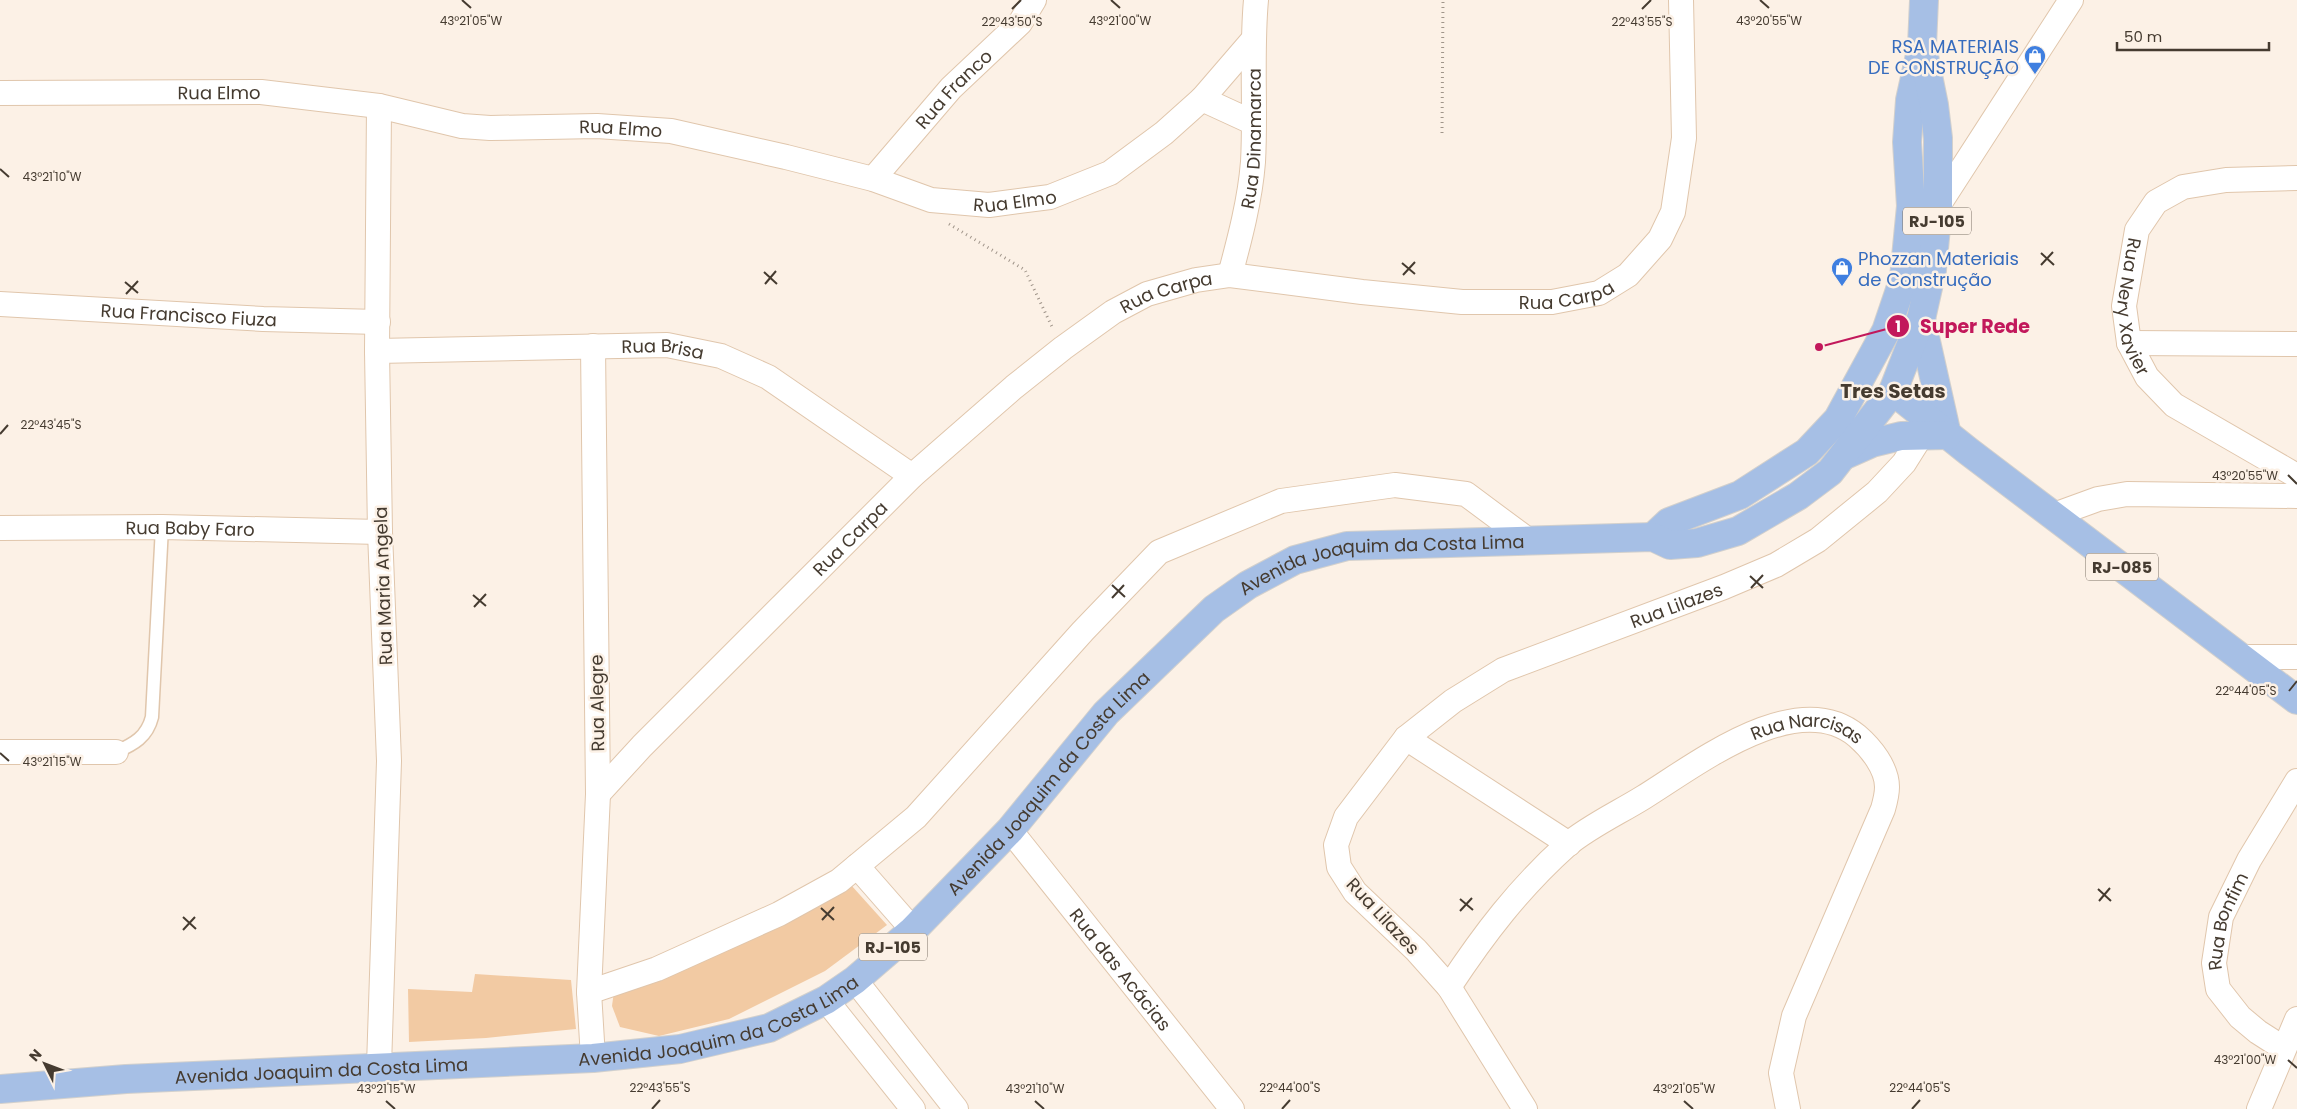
<svg xmlns="http://www.w3.org/2000/svg" width="2297" height="1109" font-family="Poppins,sans-serif">
  <style>
    .green { fill: #f2caa3 }
    .lines { fill: none; stroke-linecap: round; stroke-linejoin: round }
    .service-casing { stroke: #e0c6ac; stroke-width: 15 }
    .minor-casing { stroke: #e0c6ac; stroke-width: 26 }
    .primary-casing { stroke: #d2d0cd; stroke-width: 30 }
    .path { stroke: #a0958a; stroke-width: 3; stroke-dasharray: 1 4; stroke-linecap: butt }
    .service { stroke: #fff; stroke-width: 12 }
    .minor { stroke: #fff; stroke-width: 24 }
    .primary { stroke: #a6bfe5; stroke-width: 28 }
    .ticks { fill: none; stroke: #453b30; stroke-width: 2 }
    .labels { text-anchor: middle; dominant-baseline: central; stroke-width: 5; stroke-linejoin: round; paint-order: stroke }
    .shield { fill: #fcf1e6; stroke: #7c7267; stroke-width: 1 }
    .shield-label { font-size: 16px; font-weight: bold; fill: #453b30 }
    .shop-label { font-size: 18px; fill: #366cbe; stroke: #fcf1e6; text-anchor: end }
    .street-label { font-size: 18px; fill: #453b30; stroke: #fcf1e6 }
    .quarter-label { font-size: 20px; font-weight: bold; fill: #453b30; stroke: #fcf1e6 }
    .ticks-label { font-size: 12px; text-anchor: middle; fill: #453b30; stroke: #fcf1e6; stroke-width: 5; stroke-linejoin: round; paint-order: stroke }
    .leader { fill: none; stroke: #c2185b; stroke-width: 2 }
    .callout-dot { fill: #c2185b; stroke: #fcf1e6; stroke-width: 2 }
    .mark-label { font-size: 15px; text-anchor: middle; font-weight: bold; fill: #fff }
    .callout-label { font-size: 19px; text-anchor: middle; font-weight: bold; fill: #c2185b; stroke: #fcf1e6; stroke-width: 5; stroke-linejoin: round; paint-order: stroke }
  </style>
  <rect width="100%" height="100%" fill="#fcf1e6"/>
  <g class="green">
    <path d="M851,885L887,925L825,971L729,1019L659,1036L620,1027L612,1006L614,991Z"/>
    <path d="M475,974L571,980L576,1029L486,1038L409,1042L408,989L472,992Z"/>
  </g>
  <g class="lines">
    <g class="service-casing">
      <path id="service" d="M116,752C134,744 147,737 152,717L162,527"/>
    </g>
    <g class="minor-casing">
      <g id="minor">
        <path id="s1" d="M0,93L261,92L379,106L462,126L490,128L597,126L671,131L786,157L873,179L931,200L989,205L1050,197L1110,173L1164,133L1202,99L1252,41"/>
        <path d="M1202,99L1252,122"/>
        <path id="s2" d="M2297,178L2226,180L2183,187L2156,202L2137,230L2124,306L2129,343L2147,377L2174,405L2297,476"/>
        <path id="s3" d="M873,179L951,88L1020,23L1034,0"/>
        <path d="M1938,206L2071,0"/>
        <path id="s4" d="M1230,275C1240,238 1250,200 1253,162C1256,108 1251,54 1256,0"/>
        <path id="s5" d="M0,304L263,319L378,322"/>
        <path d="M2129,343L2297,344"/>
        <path id="s6" d="M377,351L667,345L721,356L768,377L912,476"/>
        <path d="M2054,515L2098,499L2127,494L2297,496"/>
        <path id="s7" d="M0,528L162,527L380,532"/>
        <path d="M2241,657H2297"/>
        <path d="M1406,738L1569,844"/>
        <path d="M0,752H116"/>
        <path id="s8" d="M598,794L642,746L912,476L1014,387L1063,348L1113,312L1147,294L1196,280L1230,275L1362,292L1462,302H1552L1599,293L1628,275L1660,239L1673,212L1684,138L1681,0"/>
        <path id="s9" d="M1010,830L1232,1109"/>
        <path d="M857,866L913,930"/>
        <path d="M855,980L956,1109"/>
        <path id="s10" d="M1449,987C1484,934 1519,888 1567,845C1588,827 1620,812 1644,797C1697,764 1797,686 1857,736C1871,748 1887,768 1887,787C1887,794 1885,802 1883,809L1794,1016L1781,1073L1788,1109"/>
        <path d="M589,992L657,969L779,914L839,881L916,817L1083,631L1159,552L1281,501L1395,485L1466,494L1528,540"/>
        <path d="M826,1000L913,1109"/>
        <path id="s11" d="M2283,1048L2258,1032L2240,1017L2218,989L2214,963L2221,917L2249,860L2297,781"/>
        <path d="M593,1058L589,992L598,794L593,346"/>
        <path d="M379,1066L389,761L380,532L377,351L379,106"/>
        <path id="s12" d="M1525,1109L1449,987L1416,950L1355,892L1339,867L1336,845L1346,817L1406,738L1453,701L1503,670L1724,587L1776,565L1818,540L1877,492L1904,463L1921,436"/>
        <path d="M2259,1109L2297,1019"/>
      </g>
    </g>
    <g class="primary-casing">
      <g id="primary">
        <path d="M1921,319L1947,435"/>
        <path d="M1893,391L1968,451L2297,700"/>
        <path d="M1845,455L1872,443L1901,436L1947,435"/>
        <path d="M1653,537L1669,522L1740,495L1807,452L1838,419L1886,331L1904,278L1911,206L1907,142L1910,100L1922,46L1924,0"/>
        <path id="s13" d="M0,1089L126,1079L593,1058L680,1049L769,1028L826,1000L855,980L913,930L1010,830L1106,713L1214,609L1248,585L1295,560L1347,546L1653,537L1670,545L1697,543L1738,531L1798,496L1830,472L1893,391L1921,319L1932,270L1938,206V138L1934,105L1922,46"/>
      </g>
    </g>
    <g class="path">
      <path d="M1442,133L1443,0"/>
      <path d="M949,224L1025,270L1053,329"/>
    </g>
    <use href="#service" class="service"/>
    <use href="#minor" class="minor"/>
    <use href="#primary" class="primary"/>
  </g>
  <path class="ticks" d="M462,0L471,8M1111,0L1120,8M1760,0L1769,8M1012,9L1021,0M1642,9L1651,0M0,169L9,177M2041,253L2054,265M1402,263L1415,274M2041,265L2053,252M764,272L777,284M1403,275L1415,262M125,282L138,293M765,284L776,271M126,294L138,281M0,434L8,425M2288,475L2297,484M1750,576L1763,588M1112,585L1125,597M1751,588L1763,575M473,595L486,606M1112,598L1124,585M474,607L486,594M2289,691L2297,681M0,753L9,761M2098,889L2111,901M1460,899L1473,910M2099,901L2110,888M821,908L834,920M1460,911L1472,898M183,917L196,929M822,920L834,907M183,930L195,917M2288,1060L2297,1068M386,1101L395,1109M1035,1101L1044,1109M1684,1101L1693,1109M652,1109L660,1100M1282,1109L1290,1100M1912,1109L1920,1100"/>
  <defs>
    <g id="shop-pin" transform="scale(1.125)"><path d="M0 17L-7.5 6A9.5 9.5 0 1 1 7.5 6Z" fill="#3f7fe0" stroke="#fcf1e6"/><path d="M-5-2.5h2.3a2.7 3.5 0 0 1 5.4 0H5L5.5 6h-11ZM-1.5-2.5h3a1.5 2.3 0 0 0-3 0Z" fill="#fff"/></g>
  </defs>
  <g fill-rule="evenodd">
    <use href="#shop-pin" x="2035" y="56"/>
    <use href="#shop-pin" x="1842" y="268"/>
  </g>
  <g class="labels">
    <g class="shield">
      <rect x="1903" y="207.5" width="68" height="27" rx="4"/>
      <rect x="2086" y="553.5" width="72" height="27" rx="4"/>
      <rect x="859" y="933.5" width="68" height="27" rx="4"/>
    </g>
    <g class="shield-label">
      <text x="1937" y="221">RJ-105</text>
      <text x="2122" y="567">RJ-085</text>
      <text x="893" y="947">RJ-105</text>
    </g>
    <g class="shop-label">
      <text x="2019" y="46">RSA MATERIAIS<tspan x="2019" dy="21">DE CONSTRUÇÃO</tspan></text>
      <text x="1858" y="258" text-anchor="start">Phozzan Materiais<tspan x="1858" dy="21">de Construção</tspan></text>
    </g>
    <g class="street-label">
      <text stroke="none"><textPath href="#s3" startOffset="121">Rua Franco</textPath></text>
      <text stroke="none"><textPath href="#s1" startOffset="219">Rua Elmo</textPath></text>
      <text stroke="none"><textPath href="#s1" startOffset="624">Rua Elmo</textPath></text>
      <text stroke="none"><textPath href="#s4" startOffset="139">Rua Dinamarca</textPath></text>
      <text stroke="none"><textPath href="#s1" startOffset="1028">Rua Elmo</textPath></text>
      <text stroke="none"><textPath href="#s8" startOffset="1169">Rua Carpa</textPath></text>
      <text stroke="none"><textPath href="#s8" startOffset="764">Rua Carpa</textPath></text>
      <text stroke="none"><textPath href="#s2" startOffset="258">Rua Nery Xavier</textPath></text>
      <text stroke="none"><textPath href="#s5" startOffset="189">Rua Francisco Fiuza</textPath></text>
      <text stroke="none"><textPath href="#s6" startOffset="286">Rua Brisa</textPath></text>
      <text stroke="none"><textPath href="#s7" startOffset="190">Rua Baby Faro</textPath></text>
      <text stroke="none"><textPath href="#s8" startOffset="359">Rua Carpa</textPath></text>
      <text stroke="none"><textPath href="#s13" startOffset="1568">Avenida Joaquim da Costa Lima</textPath></text>
      <text transform="translate(383 586) rotate(-92)">Rua Maria Angela</text>
      <text stroke="none"><textPath href="#s12" startOffset="762">Rua Lilazes</textPath></text>
      <text transform="translate(597 703) rotate(-91)">Rua Alegre</text>
      <text stroke="none"><textPath href="#s10" startOffset="459">Rua Narcisas</textPath></text>
      <text stroke="none"><textPath href="#s13" startOffset="1148">Avenida Joaquim da Costa Lima</textPath></text>
      <text transform="translate(1383 916) rotate(47)">Rua Lilazes</text>
      <text stroke="none"><textPath href="#s11" startOffset="159">Rua Bonfim</textPath></text>
      <text stroke="none"><textPath href="#s9" startOffset="178">Rua das Acácias</textPath></text>
      <text stroke="none"><textPath href="#s13" startOffset="726">Avenida Joaquim da Costa Lima</textPath></text>
      <text stroke="none"><textPath href="#s13" startOffset="322">Avenida Joaquim da Costa Lima</textPath></text>
    </g>
    <g class="quarter-label">
      <text x="1893" y="391">Tres Setas</text>
    </g>
  </g>
  <g class="ticks-label">
    <text x="471" y="25">43°21'05"W</text>
    <text x="1120" y="25">43°21'00"W</text>
    <text x="1769" y="25">43°20'55"W</text>
    <text x="1012" y="26">22°43'50"S</text>
    <text x="1642" y="26">22°43'55"S</text>
    <text x="52" y="181">43°21'10"W</text>
    <text x="51" y="429">22°43'45"S</text>
    <text x="2245" y="480">43°20'55"W</text>
    <text x="2246" y="695">22°44'05"S</text>
    <text x="52" y="766">43°21'15"W</text>
    <text x="2245" y="1064">43°21'00"W</text>
    <text x="660" y="1092">22°43'55"S</text>
    <text x="1290" y="1092">22°44'00"S</text>
    <text x="1920" y="1092">22°44'05"S</text>
    <text x="386" y="1093">43°21'15"W</text>
    <text x="1035" y="1093">43°21'10"W</text>
    <text x="1684" y="1093">43°21'05"W</text>
  </g>
  <path class="leader" d="M1819 347L1898 326"/>
  <g class="callout-dot">
    <circle cx="1819" cy="347" r="5"/>
    <circle cx="1898" cy="326" r="12"/>
  </g>
  <g class="mark-label">
    <text x="1898" y="332">1</text>
  </g>
  <g class="callout-label">
    <text x="1975" y="333">Super Rede</text>
  </g>
  <g transform="translate(45 1064) rotate(312)" stroke="#fcf1e6" stroke-width="4" paint-order="stroke">
  <path d="M0-4L9 19L0 12L-9 19Z" fill="#453b30"/>
  <text y="-8" font-size="14" font-weight="bold" text-anchor="middle" fill="#453b30">N</text>
  </g>
  <path d="M2117 42v8h152v-8" fill="none" stroke="#453b30" stroke-width="2.5"/>
  <text x="2124" y="42" font-size="15" fill="#453b30" stroke="#fcf1e6" stroke-width="4" paint-order="stroke">50 m</text>
</svg>
